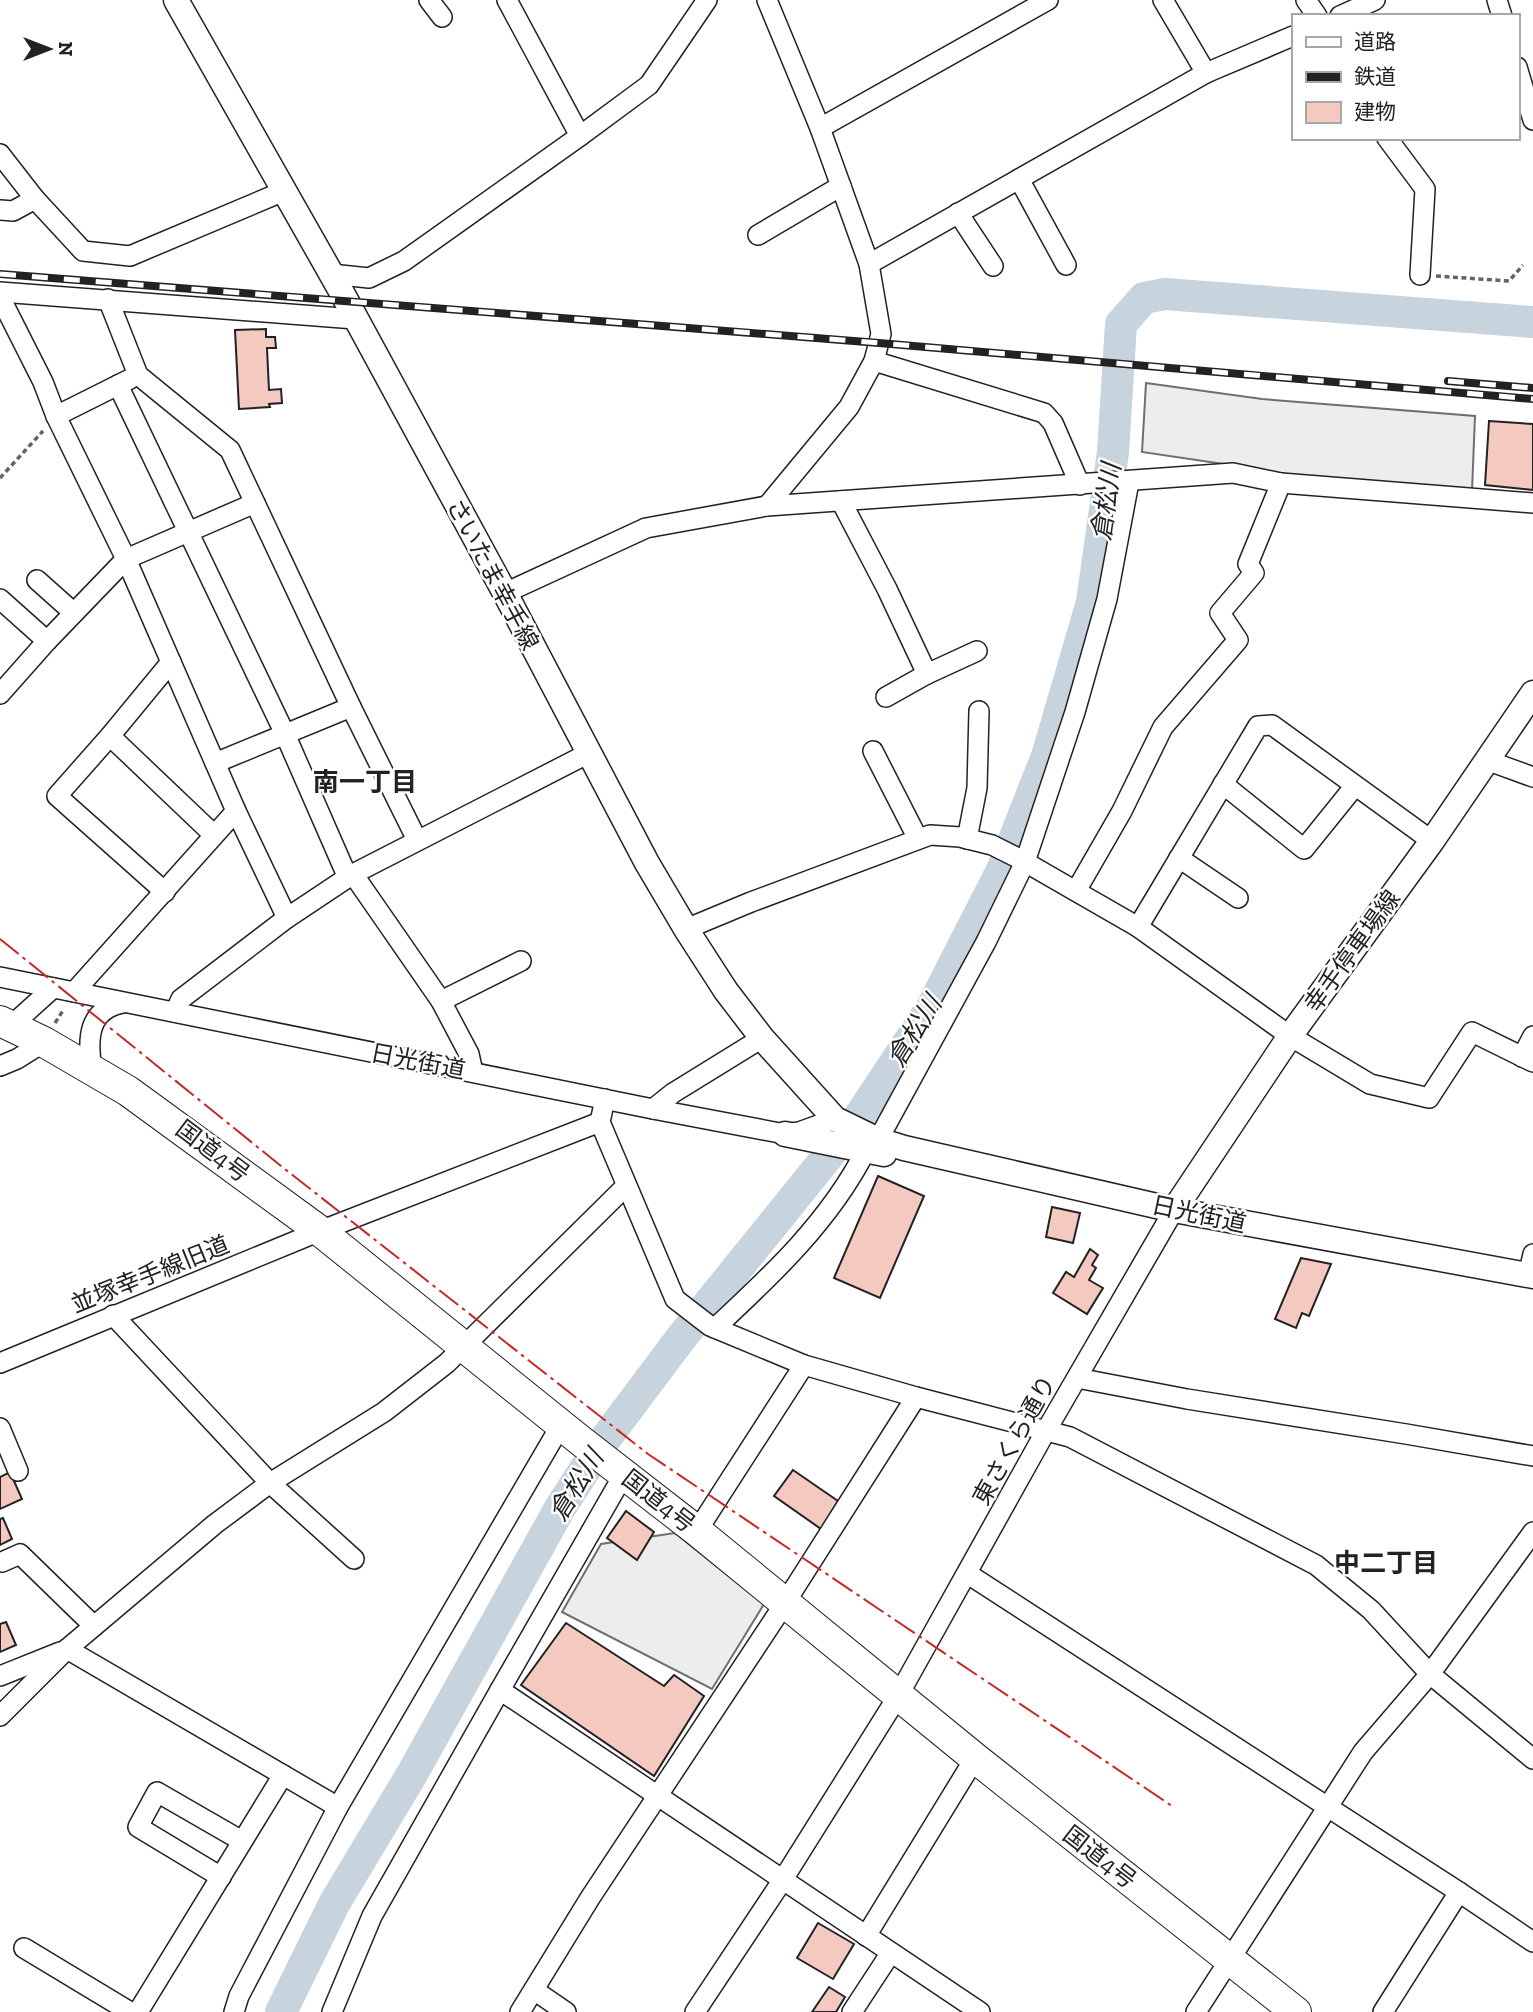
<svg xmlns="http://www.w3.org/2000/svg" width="1533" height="2012" font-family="'Zilla Slab','Noto Sans JP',serif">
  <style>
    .parking { fill: #ededed; stroke: #6f6f6f; stroke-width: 2 }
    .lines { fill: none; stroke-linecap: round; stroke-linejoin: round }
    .river { stroke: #c7d3dd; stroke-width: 32 }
    .building { fill: #f3c9c0; stroke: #222; stroke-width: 2 }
    .minor-casing { stroke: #222; stroke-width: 22 }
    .major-casing { stroke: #222; stroke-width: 27 }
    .highway-casing { stroke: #222; stroke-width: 32 }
    .path { stroke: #646464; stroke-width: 3.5; stroke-dasharray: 5 3.5; stroke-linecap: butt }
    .minor { stroke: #fff; stroke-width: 19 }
    .major { stroke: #fff; stroke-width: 24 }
    .highway { stroke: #fff; stroke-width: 30 }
    .rail-casing { stroke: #222; stroke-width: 8 }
    .rail { stroke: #fff; stroke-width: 5; stroke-dasharray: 16; stroke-linecap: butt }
    .power { stroke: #c62828; stroke-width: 2; stroke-dasharray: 24 5 3.5 5; stroke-linecap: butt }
    .labels { text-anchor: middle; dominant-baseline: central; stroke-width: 5; stroke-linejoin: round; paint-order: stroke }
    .street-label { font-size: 24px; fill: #222; stroke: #fff }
    .water-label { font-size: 26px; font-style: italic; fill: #222; stroke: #fff }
    .neighbourhood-label { font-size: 26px; font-weight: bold; fill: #222; stroke: #fff }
  </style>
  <rect width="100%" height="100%" fill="#fff"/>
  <g class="parking">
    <path d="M1146,383L1262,399L1475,416L1472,491L1288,477L1237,466L1142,452Z"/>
    <path d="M675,1533L764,1604L712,1689L562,1612L601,1544Z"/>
  </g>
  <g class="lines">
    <path class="river" d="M281,2012L334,1904L412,1774L560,1508L600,1446L681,1338L857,1120L932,1007L1002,870L1047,756L1092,602L1113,452L1121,324L1144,298L1165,294L1533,322"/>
  </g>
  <g class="building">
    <path d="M266,329V337H275L276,348H267L269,390L281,389L282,403L269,404L270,407L239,409L235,330Z"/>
    <path d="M1489,421L1533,424V490L1485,485Z"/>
    <path d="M878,1176L924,1196L880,1298L834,1278Z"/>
    <path d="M1052,1207L1080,1213L1073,1243L1046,1237Z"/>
    <path d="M1090,1249L1098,1255L1092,1265L1096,1268L1089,1280L1103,1288L1087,1314L1053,1293L1066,1272L1074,1277Z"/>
    <path d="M1301,1258L1331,1264L1309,1316L1302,1313L1296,1328L1275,1319Z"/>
    <path d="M793,1470L838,1501L821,1529L774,1496Z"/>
    <path d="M10,1472L22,1499L0,1509V1477Z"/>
    <path d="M626,1511L654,1532L637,1560L607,1538Z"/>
    <path d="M3,1518L12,1539L0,1545V1519Z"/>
    <path d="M6,1622L16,1645L0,1652V1624Z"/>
    <path d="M566,1623L664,1686L674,1675L704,1696L654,1776L521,1685Z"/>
    <path d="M818,1923L854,1944L833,1979L797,1958Z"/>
    <path d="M829,1987L845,1997L836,2012H812Z"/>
  </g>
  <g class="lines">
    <g class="minor-casing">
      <g id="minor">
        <path d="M429,0L442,17"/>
        <path d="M507,0L580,136"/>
        <path d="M767,0L820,128L869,264L881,334L874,361L849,407L767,506"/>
        <path d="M1163,0L1206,73"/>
        <path d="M1306,0L1317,16"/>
        <path d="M1497,0L1502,16"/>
        <path d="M1340,16L1375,0"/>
        <path d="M1517,67L1533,120"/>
        <path d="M820,128L1048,0"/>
        <path d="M1387,138L1425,189L1420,275"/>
        <path d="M0,154L35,199L83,251L130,256L284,191"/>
        <path d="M1019,179L1066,265"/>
        <path d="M0,210L13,211L35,199"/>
        <path d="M958,213L993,266"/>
        <path d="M758,235L841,186"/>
        <path d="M869,264L1206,73L1293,36"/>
        <path d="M331,274L369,278L404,261L580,136L649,85L707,0"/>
        <path d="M0,292L355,319"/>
        <path d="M0,297L43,382L56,416L126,559L236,811L287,918"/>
        <path d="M108,299L138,375L230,450L351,707L417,840"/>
        <path d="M874,361L1044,413L1053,423L1080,485"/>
        <path d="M118,385L285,734L348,878"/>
        <path d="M56,416L130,379"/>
        <path d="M841,501L887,589L927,674L977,651"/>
        <path d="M37,580L74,613"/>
        <path d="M505,593L646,528L767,506L1233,473L1281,483L1533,503"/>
        <path d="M0,599L47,641"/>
        <path d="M0,694L47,641L126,559L255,503"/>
        <path d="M886,697L927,674"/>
        <path d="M110,736L214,835"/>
        <path d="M873,751L918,839"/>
        <path d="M1489,761L1533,777"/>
        <path d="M215,763L351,707"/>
        <path d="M1223,784L1304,849L1354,787"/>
        <path d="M967,839L977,788L979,711"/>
        <path d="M1179,858L1238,898"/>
        <path d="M353,874L441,1001L469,1054L473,1072"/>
        <path d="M1076,891L1122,811L1163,727L1238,640L1220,613L1254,573L1248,564L1281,483"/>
        <path d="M165,892L57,796L110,736L171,662"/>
        <path d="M1138,927L1258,726L1272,725L1432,841"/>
        <path d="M686,929L751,902L930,835L960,837L992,845L1018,858L1138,927L1290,1036L1370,1084L1429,1098L1472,1032L1533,1062"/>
        <path d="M0,977L653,1109L785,1134L799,1132L835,1119"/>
        <path d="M74,992L236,811"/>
        <path d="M441,1001L521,961"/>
        <path d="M175,1012L181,999L287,918L353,874L589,753"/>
        <path d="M11,1026L53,988"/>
        <path d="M1522,1057L1533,1036"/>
        <path d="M0,1066L17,1059L44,1042"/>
        <path d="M92,1069C87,1039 88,1009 123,1003"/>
        <path d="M605,1099L600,1122L675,1299L710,1326L804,1365L916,1397L1070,1437L1316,1565L1371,1610L1430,1674L1533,1759"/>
        <path d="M653,1109L673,1093L762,1038"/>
        <path d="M878,1140L986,942L1025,862L1075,712L1107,599L1129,482"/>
        <path d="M1528,1276L1533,1254"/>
        <path d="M113,1315L270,1483L354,1559"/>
        <path d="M715,1328C772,1275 830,1221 866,1150"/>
        <path d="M0,1363L320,1231L600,1122"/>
        <path d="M1077,1378L1187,1399L1406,1434L1533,1456"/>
        <path d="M0,1428L18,1471"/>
        <path d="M624,1474L500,1690L980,2012"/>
        <path d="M697,1531L804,1365"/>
        <path d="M2,1562L20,1554L94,1626"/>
        <path d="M968,1574L1459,1892L1533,1942"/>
        <path d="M67,1649L338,1807"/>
        <path d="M0,1676L60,1652"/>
        <path d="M0,1716L67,1649L215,1524L270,1483L384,1412L447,1363L626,1186"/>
        <path d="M221,1877L138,1827L157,1792L242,1841"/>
        <path d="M866,1936L975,1758"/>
        <path d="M24,1948L130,2012"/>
        <path d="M534,1990L566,2012"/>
        <path d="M138,2012L283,1775"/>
        <path d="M234,2012L239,1996L338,1807L561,1425"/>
        <path d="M332,2012L372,1916L500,1690"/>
        <path d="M520,2012L590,1898L785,1603L916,1397"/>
        <path d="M695,2012L782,1881L898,1696L1047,1429L1174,1210"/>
        <path d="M852,2012L890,1954"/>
        <path d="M1196,2012L1363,1752L1430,1674L1533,1532"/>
        <path d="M1383,2012L1459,1892"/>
      </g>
    </g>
    <g class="major-casing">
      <g id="major">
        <path d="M176,0L341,291L505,593L647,863L686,929L726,991L762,1038L835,1119L878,1140L904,1148L1174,1210L1533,1276"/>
        <path d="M785,1134L884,1154"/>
        <path d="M1174,1210L1290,1036L1432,841L1533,693"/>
      </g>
    </g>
    <g class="highway-casing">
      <path id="highway" d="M0,1021L44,1042L128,1091L320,1231L581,1441L697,1531L975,1758L1296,2012"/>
    </g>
    <g class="path">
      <path d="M1436,276L1509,281L1523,265"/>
      <path d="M0,478L43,431"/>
      <path d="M55,1023L64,1009"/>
    </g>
    <use href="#minor" class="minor"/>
    <use href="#major" class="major"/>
    <use href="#highway" class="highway"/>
    <g class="rail-casing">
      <g id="rail">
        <path d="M0,274L879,343L1533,399"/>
        <path d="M1448,381L1533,388"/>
      </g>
    </g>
    <use href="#rail" class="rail"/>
    <path class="power" d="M0,939L281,1166L648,1454L1172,1806"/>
  </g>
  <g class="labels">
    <g class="street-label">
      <text transform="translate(493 574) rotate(62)">さいたま幸手線</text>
      <text transform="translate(1352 951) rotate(-54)">幸手停車場線</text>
      <text transform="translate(418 1061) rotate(11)">日光街道</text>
      <text transform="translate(213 1151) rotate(37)">国道4号</text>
      <text transform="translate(1199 1214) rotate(12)">日光街道</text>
      <text transform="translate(150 1274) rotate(-22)">並塚幸手線旧道</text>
      <text transform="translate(1014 1440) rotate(-61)">東さくら通り</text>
      <text transform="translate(659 1501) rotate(38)">国道4号</text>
      <text transform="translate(1100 1857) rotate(38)">国道4号</text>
    </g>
    <g class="water-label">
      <text transform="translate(1106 502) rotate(-82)">倉松川</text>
      <text transform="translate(914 1031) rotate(-58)">倉松川</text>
      <text transform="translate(576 1485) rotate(-58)">倉松川</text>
    </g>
    <g class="neighbourhood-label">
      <text x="365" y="782">南一丁目</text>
      <text x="1386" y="1563">中二丁目</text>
    </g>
  </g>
  <rect x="1292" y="14" width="228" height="126" fill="#ffffff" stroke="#a7a7a7" stroke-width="2"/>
  <rect x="1306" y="37" width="35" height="10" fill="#ffffff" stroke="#a7a7a7" stroke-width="2"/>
  <text x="1354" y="49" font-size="21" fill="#222222">道路</text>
  <rect x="1306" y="72" width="35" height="10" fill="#222222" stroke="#a7a7a7" stroke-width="2"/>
  <text x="1354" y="84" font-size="21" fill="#222222">鉄道</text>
  <rect x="1306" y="102" width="35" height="21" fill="#f3c9c0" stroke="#a7a7a7" stroke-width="2"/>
  <text x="1354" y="119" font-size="21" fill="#222222">建物</text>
  <g transform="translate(49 49) rotate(90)" stroke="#ffffff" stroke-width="5" paint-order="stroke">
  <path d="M0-5L12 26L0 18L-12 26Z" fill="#222222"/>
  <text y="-10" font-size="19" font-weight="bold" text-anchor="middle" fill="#222222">N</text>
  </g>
</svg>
